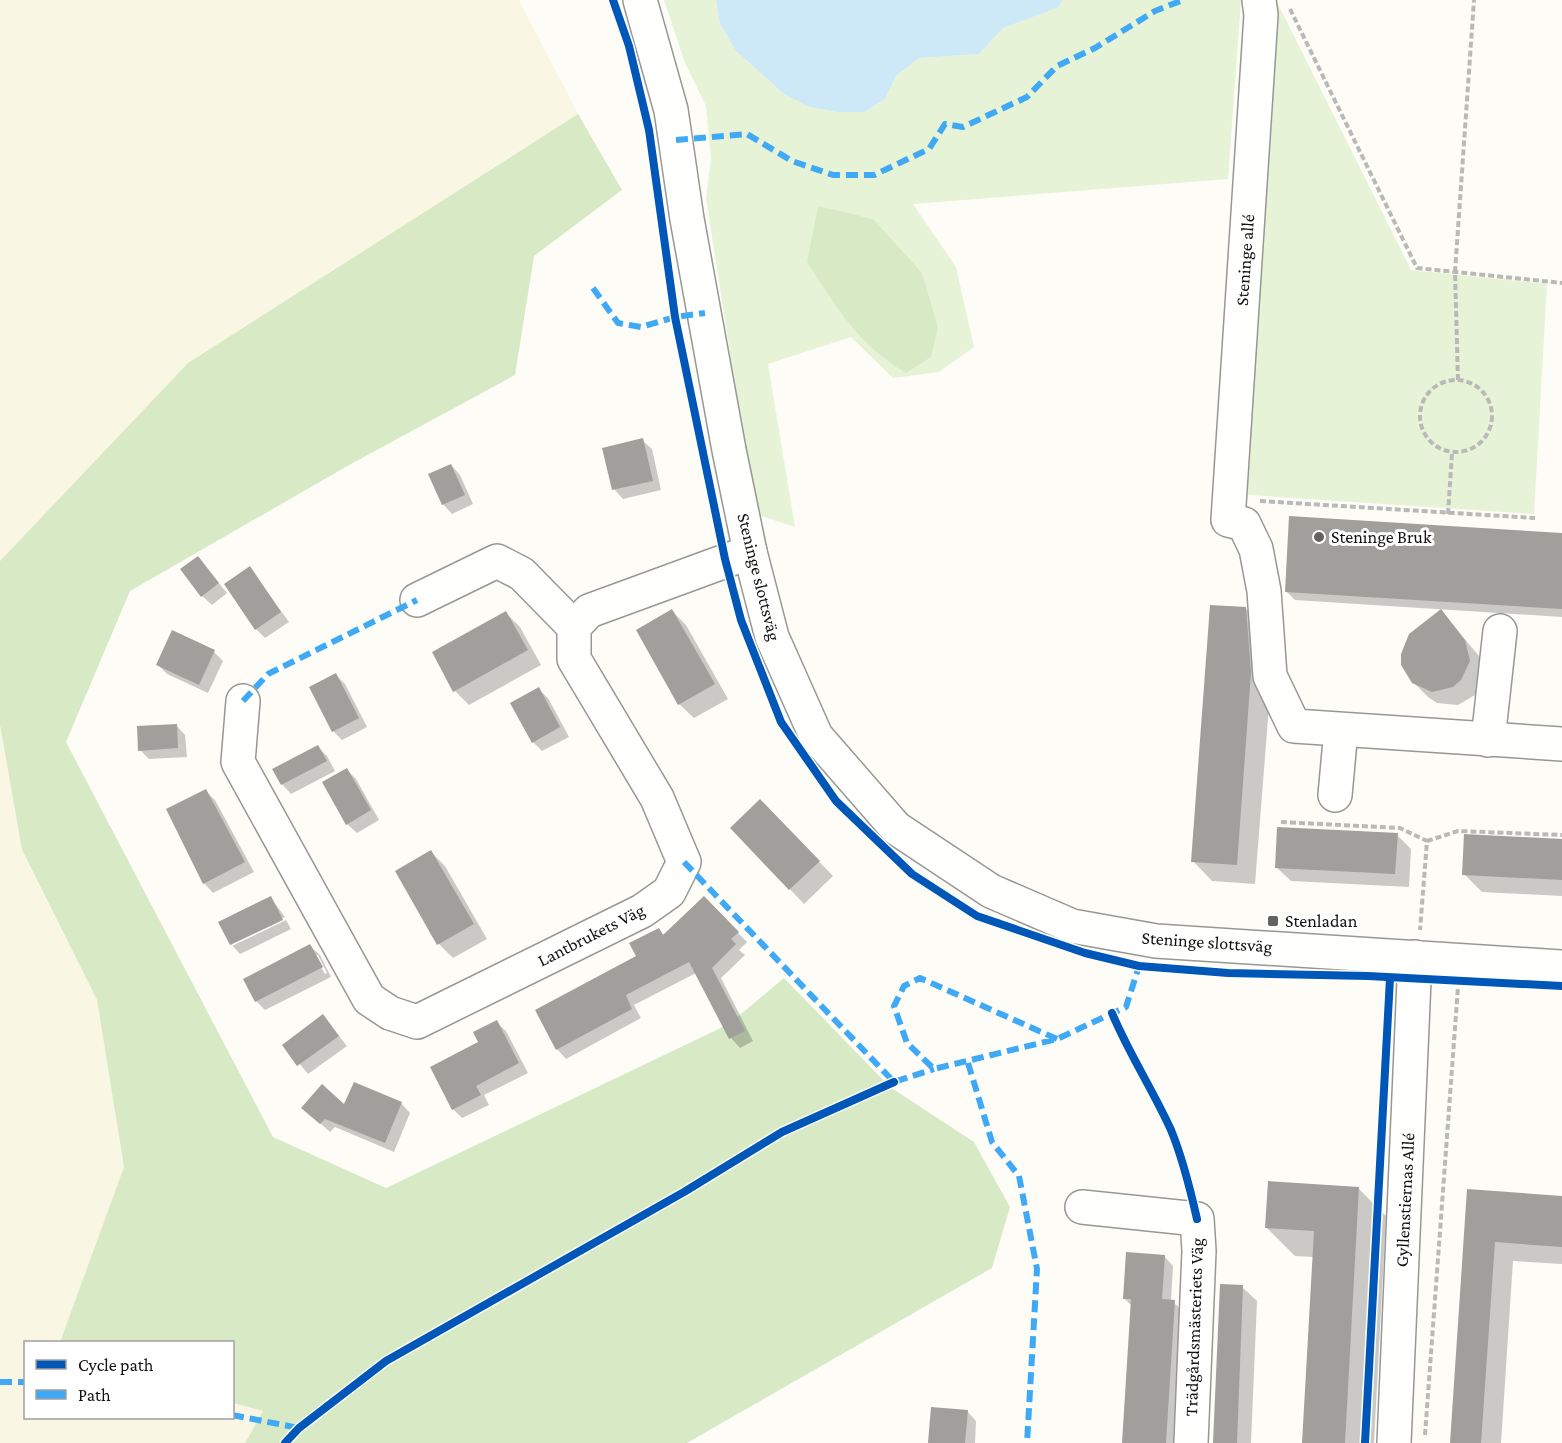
<svg xmlns="http://www.w3.org/2000/svg" width="1562" height="1443" font-family="'Crimson Pro',serif">
  <style>
    .farmland { fill: #f9f7e4 }
    .green { fill: #e7f3d7 }
    .forest { fill: #d8eac5 }
    .water { fill: #cde8f7 }
    .shadow { fill: #0003; fill-rule: evenodd }
    .building { fill: #a19f9c }
    .lines { fill: none; stroke-linecap: round; stroke-linejoin: round }
    .minor-casing { stroke: #979795; stroke-width: 36 }
    .path { stroke: #b9b9b8; stroke-width: 4; stroke-dasharray: 6 3; stroke-linecap: butt }
    .minor { stroke: #fffffe; stroke-width: 33 }
    .quiet { stroke: #3fa9f5; stroke-width: 6; stroke-dasharray: 12 6; stroke-linecap: butt }
    .cycleway-casing { stroke: #fff; stroke-width: 11 }
    .cycleway { stroke: #0057b8; stroke-width: 8 }
    .poi-dot { fill: #646362; stroke: #fff; stroke-width: 2 }
    .labels { text-anchor: middle; dominant-baseline: central; stroke-width: 6; stroke-linejoin: round; paint-order: stroke }
    .street-label { font-size: 18px; fill: #111; stroke: #fff }
    .poi-label { font-size: 18px; fill: #111; stroke: #fff; text-anchor: start }
  </style>
  <rect width="100%" height="100%" fill="#fdfcf7"/>
  <g class="farmland">
    <path d="M0,0H519L578,114L188,363L0,561Z"/>
    <path d="M0,725L22,851L97,1000L124,1167L60,1342H26V1418H232L233,1403L263,1411L245,1443H0Z"/>
  </g>
  <g class="green">
    <path d="M664,0H716L720,24L736,51L784,94L865,112L885,99L896,76L919,58L979,54L1003,28L1057,8L1063,0H1241L1228,179L913,204L956,267L974,347L939,372L893,378L851,337L768,364L795,527L755,514L706,198L711,158L706,106L685,63Z"/>
    <path d="M1267,0H1276L1411,270L1547,284L1534,514L1234,494Z"/>
  </g>
  <g class="forest">
    <path d="M578,114L622,190L534,256L515,375L351,464L130,591L66,742L273,1137L386,1188L729,1024L784,978L890,1087L974,1142L1010,1207L992,1268L687,1443H245L263,1411L233,1403L232,1342H60L124,1167L97,1000L22,850L0,725V561L188,363Z"/>
    <path d="M818,206L873,219L922,273L938,328L931,357L906,373C856,342 838,309 807,262Z"/>
  </g>
  <path class="water" d="M716,0H1063L1057,8L1003,28L979,54L919,58L896,76L885,99L865,112H838L807,106L784,94L736,51L720,24Z"/>
  <g class="shadow">
    <path d="M642,440L652,449L661,490L623,499L614,489Z"/>
    <path d="M451,465L460,475L473,504L452,514L443,504Z"/>
    <path d="M1562,535V617L1295,600L1286,591Z"/>
    <path d="M198,558L227,593L212,605L202,596Z"/>
    <path d="M250,568L289,622L265,638L256,629Z"/>
    <path d="M1246,609L1265,628L1270,693L1255,884L1212,881L1193,861Z"/>
    <path d="M672,611L686,625L728,699L694,718L679,704Z"/>
    <path d="M1441,611L1479,656L1483,665L1481,686L1475,695L1458,705L1437,703L1428,697L1413,682L1403,664L1405,644L1411,635Z"/>
    <path d="M506,613L520,627L541,665L469,705L455,691Z"/>
    <path d="M214,652L223,661L208,693L167,674L158,665Z"/>
    <path d="M336,675L345,684L367,727L342,740L333,731Z"/>
    <path d="M538,689L548,698L569,737L542,751L533,742Z"/>
    <path d="M176,725L185,735L187,757L149,759L140,750Z"/>
    <path d="M318,747L327,756L335,771L291,794L282,784Z"/>
    <path d="M347,770L356,779L379,820L357,833L347,824Z"/>
    <path d="M205,791L215,800L254,872L213,893L204,883Z"/>
    <path d="M760,801L833,876L804,904L732,828Z"/>
    <path d="M1397,835L1411,849L1409,887L1291,881L1276,867Z"/>
    <path d="M1562,840V896L1482,892L1464,874Z"/>
    <path d="M431,852L445,866L487,939L453,958L439,944L397,871Z"/>
    <path d="M271,898L285,917L232,942V946L286,920L291,929L240,954L231,944L220,922Z"/>
    <path d="M704,898L747,942L739,950L745,955L721,978L753,1041L740,1048L731,1038L696,973L634,1005L641,1018L566,1059L557,1049L639,957L658,929L665,936Z"/>
    <path d="M310,946L320,955L331,977L265,1010L256,1001ZM314,955H318L327,973L325,974Z"/>
    <path d="M323,1016L347,1046L308,1074L284,1045Z"/>
    <path d="M496,1022L506,1031L528,1073L484,1095L489,1105L462,1118L453,1109L480,1042Z"/>
    <path d="M401,1103L410,1113L394,1152L335,1127L330,1132L313,1117L345,1107Z"/>
    <path d="M1358,1188L1386,1216L1374,1443H1304L1314,1257L1295,1256L1267,1228Z"/>
    <path d="M1468,1191L1562,1197V1264L1513,1261L1501,1443H1451Z"/>
    <path d="M1164,1256L1173,1266L1171,1301L1184,1311L1176,1443H1124L1132,1306L1124,1298Z"/>
    <path d="M1242,1287L1257,1301L1251,1443H1215Z"/>
    <path d="M967,1411L976,1421L975,1443H930Z"/>
  </g>
  <g class="building">
    <path d="M643,438L653,481L612,490L602,448Z"/>
    <path d="M451,464L465,495L442,505L428,474Z"/>
    <path d="M1289,516L1562,533V609L1285,592Z"/>
    <path d="M198,556L219,583L201,597L180,569Z"/>
    <path d="M250,566L281,612L255,630L224,584Z"/>
    <path d="M1210,605L1246,607L1251,673L1237,865L1191,862Z"/>
    <path d="M672,609L715,684L678,705L636,630Z"/>
    <path d="M1441,609L1465,640L1470,661L1461,680L1453,687L1432,692L1412,683L1401,665V654L1409,634Z"/>
    <path d="M506,611L528,650L453,692L432,652Z"/>
    <path d="M172,630L215,650L199,685L156,665Z"/>
    <path d="M336,673L359,718L332,732L309,687Z"/>
    <path d="M539,687L560,727L532,743L510,703Z"/>
    <path d="M177,724L178,748L138,751L137,726Z"/>
    <path d="M318,745L327,761L281,785L272,769Z"/>
    <path d="M347,768L371,810L346,825L322,782Z"/>
    <path d="M206,789L245,862L203,884L166,809Z"/>
    <path d="M760,799L820,861L789,890L730,828Z"/>
    <path d="M1277,827L1398,833L1395,874L1275,868Z"/>
    <path d="M1464,834L1562,839V880L1462,875Z"/>
    <path d="M431,850L474,924L437,945L395,871Z"/>
    <path d="M271,896L283,920L230,945L218,922Z"/>
    <path d="M704,896L739,932L731,939L736,944L712,968L745,1031L729,1039L689,962L626,995L632,1009L556,1050L535,1010L636,956L629,943L659,928L663,935Z"/>
    <path d="M310,944L323,967L255,1002L243,979Z"/>
    <path d="M323,1014L339,1036L297,1066L282,1045Z"/>
    <path d="M497,1020L519,1063L476,1086L481,1095L452,1110L430,1067L478,1042L473,1032Z"/>
    <path d="M354,1082L402,1102L385,1143L325,1119L320,1124L301,1108L322,1084L344,1104Z"/>
    <path d="M1268,1181L1359,1187L1345,1443H1302L1314,1231L1265,1228Z"/>
    <path d="M1467,1189L1562,1196V1247L1495,1242L1481,1443H1450Z"/>
    <path d="M1126,1252L1165,1255L1162,1299L1175,1300L1166,1443H1122L1131,1299H1123Z"/>
    <path d="M1220,1284L1243,1285L1237,1443H1213Z"/>
    <path d="M931,1407L968,1410L965,1443H928Z"/>
  </g>
  <g class="lines">
    <g class="minor-casing">
      <g id="minor">
        <path d="M640,0L671,110L687,219L729,450L750,552L772,637L816,736L896,828L991,891L1072,926L1156,941L1562,967"/>
        <path d="M1259,0L1261,15L1228,520L1244,524L1256,549L1264,591L1270,676L1294,726L1562,744"/>
        <path d="M417,600L497,561L522,574L574,627"/>
        <path d="M243,701L238,762L369,999L390,1013L417,1022L642,911L669,892L684,862L657,798L574,659V627L589,611L750,552"/>
        <path d="M1488,740L1500,631"/>
        <path d="M1335,795L1341,730"/>
        <path d="M1082,1207L1197,1219L1199,1251L1191,1443"/>
        <path d="M1394,1443L1415,957"/>
      </g>
    </g>
    <g class="path">
      <path d="M1290,9L1417,268L1562,283"/>
      <circle cx="1456" cy="416" r="36"/>
      <path d="M1458,380L1455,272L1474,0"/>
      <path d="M1260,501L1535,518"/>
      <path d="M1448,514L1452,453"/>
      <path d="M1281,822L1400,828L1427,841L1420,930"/>
      <path d="M1427,841L1458,831L1562,835"/>
      <path d="M1425,1435L1458,987"/>
    </g>
    <use href="#minor" class="minor"/>
    <g class="quiet">
      <path d="M676,140L747,134L792,161L833,175H874L929,149L945,124L963,127L1027,97L1057,66L1095,48L1155,11L1183,0"/>
      <path d="M593,288L618,323L641,327L675,317L705,313"/>
      <path d="M243,701L268,674L417,600"/>
      <path d="M684,862L894,1082L934,1069"/>
      <path d="M1057,1039L920,978L904,986L894,1006L907,1043L934,1069L1057,1039L1126,1007L1139,966"/>
      <path d="M968,1063L992,1142L1019,1176L1037,1269L1027,1443"/>
      <path d="M0,1382H26"/>
      <path d="M232,1415L299,1428"/>
    </g>
    <g class="cycleway-casing">
      <g id="cycleway">
        <path d="M613,0L629,46L649,130L675,317L725,559L741,620L781,722L836,801L912,874L977,916L1085,953L1139,966L1228,973L1368,976L1562,986"/>
        <path d="M1112,1013C1129,1054 1153,1090 1171,1130C1183,1159 1190,1188 1197,1219"/>
        <path d="M285,1443L299,1428L386,1361L684,1192L782,1132L894,1082"/>
        <path d="M1365,1443L1390,978"/>
      </g>
    </g>
    <use href="#cycleway" class="cycleway"/>
  </g>
  <g class="poi-dot">
    <circle cx="1319" cy="537" r="6"/>
    <rect x="1267" y="915" width="12" height="12" rx="3"/>
  </g>
  <g class="labels">
    <g class="street-label">
      <text transform="translate(1245 260) rotate(-86)">Steninge allé</text>
      <text transform="translate(759 577) rotate(76)">Steninge slottsväg</text>
      <text transform="translate(591 935) rotate(-27)">Lantbrukets Väg</text>
      <text transform="translate(1207 942) rotate(4)">Steninge slottsväg</text>
      <text transform="translate(1405 1200) rotate(-87)">Gyllenstiernas Allé</text>
      <text transform="translate(1194 1327) rotate(-88)">Trädgårdsmästeriets Väg</text>
    </g>
    <g class="poi-label">
      <text x="1331" y="537">Steninge Bruk</text>
      <text x="1285" y="921">Stenladan</text>
    </g>
  </g>
  <rect x="24" y="1341" width="210" height="78" fill="#ffffff" stroke="#a0a0a0" stroke-width="1.5"/>
  <rect x="36" y="1360" width="30" height="9" fill="#0057b8" stroke="#a0a0a0" stroke-width="1.5"/>
  <text x="78" y="1371" font-size="18" fill="#111111">Cycle path</text>
  <rect x="36" y="1390" width="30" height="9" fill="#3fa9f5" stroke="#a0a0a0" stroke-width="1.5"/>
  <text x="78" y="1401" font-size="18" fill="#111111">Path</text>
</svg>
